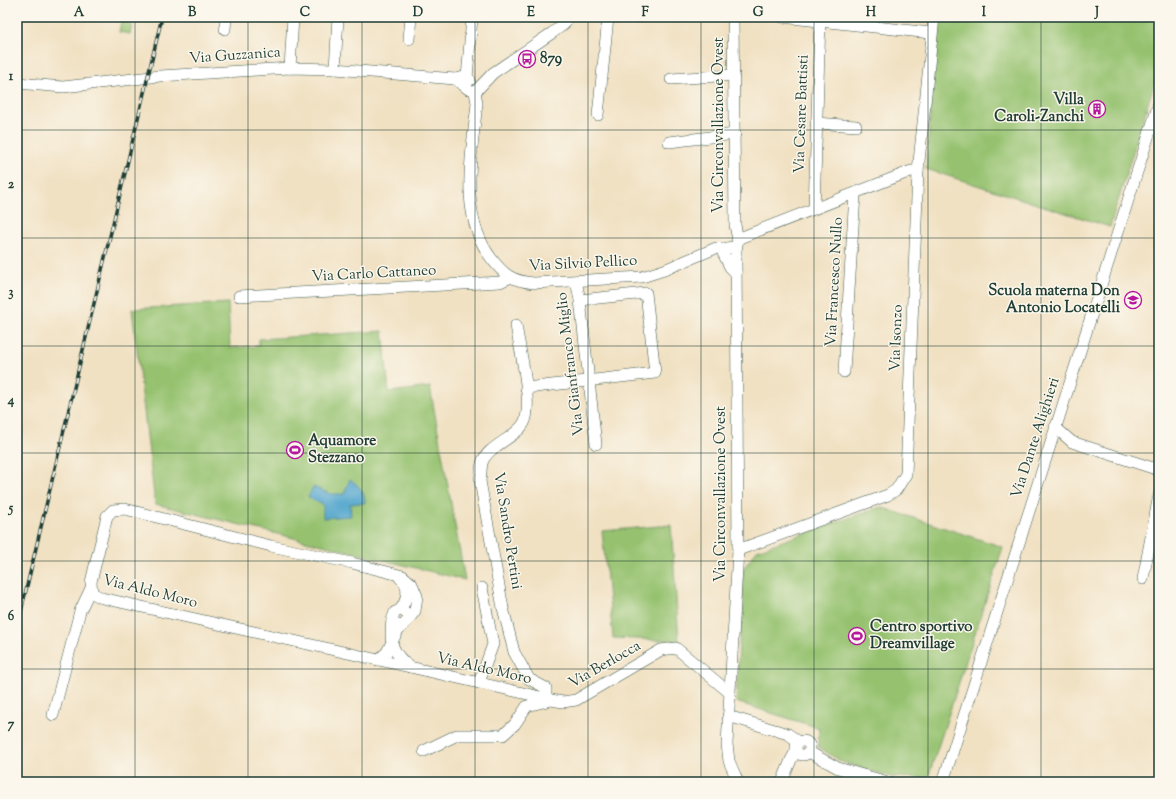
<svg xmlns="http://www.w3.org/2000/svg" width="1176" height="799" font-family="'Sorts Mill Goudy',serif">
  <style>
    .green { fill: #96c270; stroke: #5a8052 }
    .water { fill: #51a5cd; stroke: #387180 }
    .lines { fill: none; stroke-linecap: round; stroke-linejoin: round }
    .minor-casing { stroke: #3e5649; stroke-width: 12 }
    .minor { stroke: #fff; stroke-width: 11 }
    .rail-casing { stroke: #1f3d34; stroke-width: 3.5 }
    .rail { stroke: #fbf7ec; stroke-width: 2; stroke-dasharray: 6; stroke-linecap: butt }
    .grid { fill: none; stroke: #1f3d34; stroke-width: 1; stroke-opacity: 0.55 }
    .labels { text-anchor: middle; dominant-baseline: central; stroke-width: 3; stroke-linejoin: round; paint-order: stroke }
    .street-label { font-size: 15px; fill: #1f3d34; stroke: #fbf7ec }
    .poi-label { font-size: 15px; font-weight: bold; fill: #1f3d34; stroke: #fbf7ec; text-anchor: start }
    .neatline { fill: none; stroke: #1f3d34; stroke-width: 1.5 }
    .grid-label { font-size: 13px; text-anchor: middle; font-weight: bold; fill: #1f3d34 }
  </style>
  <rect width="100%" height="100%" fill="#fbf7ec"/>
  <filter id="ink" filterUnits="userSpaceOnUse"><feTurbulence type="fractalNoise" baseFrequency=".025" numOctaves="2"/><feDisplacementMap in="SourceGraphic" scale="8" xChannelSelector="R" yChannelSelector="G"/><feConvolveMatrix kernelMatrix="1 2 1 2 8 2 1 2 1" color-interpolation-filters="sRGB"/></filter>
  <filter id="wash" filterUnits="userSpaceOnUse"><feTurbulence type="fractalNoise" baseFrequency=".012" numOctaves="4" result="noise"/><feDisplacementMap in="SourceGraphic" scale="16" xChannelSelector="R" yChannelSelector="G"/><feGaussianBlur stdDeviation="0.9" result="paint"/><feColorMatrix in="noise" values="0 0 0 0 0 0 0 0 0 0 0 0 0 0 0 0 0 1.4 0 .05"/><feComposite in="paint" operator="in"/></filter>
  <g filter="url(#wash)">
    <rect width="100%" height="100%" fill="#f1e1c3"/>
    <g class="green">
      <path d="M122,17H134L130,34L119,32Z"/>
      <path d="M939,17H1155L1159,20V68L1110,227L926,169L937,25Z"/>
      <path d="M228,303L230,348L259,346V339L383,331L389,392L430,387L465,580L155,504L132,309Z"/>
      <path d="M880,507L1003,547L928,778L891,777L842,762L818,747L819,728L736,702L743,569L757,550Z"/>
      <path d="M671,525L679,641L613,638L602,531Z"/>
    </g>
    <path class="water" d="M350,479C359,486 365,491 365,503L350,504L351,516L323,518V505L308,497L313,487L331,494H344Z"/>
  </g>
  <g filter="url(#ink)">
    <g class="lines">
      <g class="minor-casing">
        <g id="minor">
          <path d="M605,17H640"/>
          <path d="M733,17L735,225L738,240L736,250"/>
          <path d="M782,17L931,33"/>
          <path d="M225,29L226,17"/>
          <path d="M409,39L411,17"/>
          <path d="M290,68L293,17"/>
          <path d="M335,69L338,17"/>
          <path d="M467,78L472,17"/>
          <path d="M455,79L468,89"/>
          <path d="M671,79L734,75"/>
          <path d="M17,83L63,87L160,76L290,68L335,69L455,79L464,77L470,80"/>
          <path d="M475,92L477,103C472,154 458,213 491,258C504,275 512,281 534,283L642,277L664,270L716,248L725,249"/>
          <path d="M475,92L493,73L552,33L564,24L568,17"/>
          <path d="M598,115L608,18"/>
          <path d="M816,123L856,126"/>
          <path d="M669,142L735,134"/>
          <path d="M814,209L820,20"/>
          <path d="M737,239L911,171H918"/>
          <path d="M736,256L738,550L727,744L729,761L738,782"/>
          <path d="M727,260H733L736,256V252L733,247L727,248L723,253L730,267L736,273"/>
          <path d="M576,281L580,300L596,444"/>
          <path d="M239,296L500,282L509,278"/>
          <path d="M516,325C519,347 534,405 524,423C516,438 487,446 482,463C481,468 481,475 480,481L503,608L514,652L529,679L546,688V698"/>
          <path d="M844,372L855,194"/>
          <path d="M526,388L655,373L646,293L580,300"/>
          <path d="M1055,427L1072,442L1159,470"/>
          <path d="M738,550L888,495L896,490L906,474L918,171L934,17"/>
          <path d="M1143,579L1159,495"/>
          <path d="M400,610C407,601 411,586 400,578"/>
          <path d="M409,619L415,611L417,596L412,584L403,576L352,563L271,546L125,509L113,510L107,516L91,582L92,593L102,598L410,667"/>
          <path d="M392,620C389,642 392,653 410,667L549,699"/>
          <path d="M378,660L387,652L397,632L409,619L407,613L400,610L395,612L392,620L396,625L403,626"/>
          <path d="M479,683L493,644L482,588"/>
          <path d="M53,715L80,611L91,588"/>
          <path d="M728,716L788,734L799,742"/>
          <circle cx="803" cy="748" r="7"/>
          <path d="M424,751L457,735H503L515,724L527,706L551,700L563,702L576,700L661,650L676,648L730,693"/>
          <path d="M809,752L838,768L888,782"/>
          <path d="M782,782L791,760L796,751"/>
          <path d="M943,782L1159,103"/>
        </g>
      </g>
      <use href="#minor" class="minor"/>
      <g class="rail-casing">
        <path id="rail" d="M17,628L162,17"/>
      </g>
      <use href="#rail" class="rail"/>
    </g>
  </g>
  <path class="grid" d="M135,17V782M248,17V782M362,17V782M475,17V782M588,17V782M701,17V782M814,17V782M928,17V782M1041,17V782M17,130H1159M17,238H1159M17,346H1159M17,453H1159M17,561H1159M17,669H1159"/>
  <defs>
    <g id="bus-ring" transform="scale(0.9)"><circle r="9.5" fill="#fbf7ec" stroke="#b5179e" stroke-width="1.5"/><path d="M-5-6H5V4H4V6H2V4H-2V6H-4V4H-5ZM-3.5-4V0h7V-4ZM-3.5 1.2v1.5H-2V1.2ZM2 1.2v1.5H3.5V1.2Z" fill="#b5179e"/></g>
    <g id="building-ring" transform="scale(0.9)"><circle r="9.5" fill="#fbf7ec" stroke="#b5179e" stroke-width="1.5"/><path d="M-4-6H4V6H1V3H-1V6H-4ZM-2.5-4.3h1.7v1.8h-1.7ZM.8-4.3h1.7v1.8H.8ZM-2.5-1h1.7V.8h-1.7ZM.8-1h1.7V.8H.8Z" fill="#b5179e"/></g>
    <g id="school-ring" transform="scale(0.9)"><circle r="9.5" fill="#fbf7ec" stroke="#b5179e" stroke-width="1.5"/><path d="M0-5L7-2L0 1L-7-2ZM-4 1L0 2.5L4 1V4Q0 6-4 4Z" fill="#b5179e"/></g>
    <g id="stadium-ring" transform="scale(0.9)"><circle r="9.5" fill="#fbf7ec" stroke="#b5179e" stroke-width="1.5"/><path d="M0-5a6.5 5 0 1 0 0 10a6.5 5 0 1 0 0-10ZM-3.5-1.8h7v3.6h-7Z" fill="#b5179e"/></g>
  </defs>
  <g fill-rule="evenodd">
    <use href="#bus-ring" x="527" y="59"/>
    <use href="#building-ring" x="1097" y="109"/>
    <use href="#school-ring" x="1133" y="300"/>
    <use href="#stadium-ring" x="295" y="450"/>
    <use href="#stadium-ring" x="857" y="636"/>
  </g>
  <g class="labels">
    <g class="street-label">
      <text transform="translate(235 56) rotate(-4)">Via Guzzanica</text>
      <text transform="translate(802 114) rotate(-88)">Via Cesare Battisti</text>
      <text transform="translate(719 125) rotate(-90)">Via Circonvallazione Ovest</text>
      <text transform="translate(583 264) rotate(-3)">Via Silvio Pellico</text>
      <text transform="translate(374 274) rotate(-3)">Via Carlo Cattaneo</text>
      <text transform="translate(835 282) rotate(-87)">Via Francesco Nullo</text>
      <text transform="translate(897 338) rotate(-88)">Via Isonzo</text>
      <text transform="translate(571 364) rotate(-97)">Via Gianfranco Miglio</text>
      <text transform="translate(1036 438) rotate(-72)">Via Dante Alighieri</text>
      <text transform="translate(721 494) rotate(-90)">Via Circonvallazione Ovest</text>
      <text transform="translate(507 531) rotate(81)">Via Sandro Pertini</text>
      <text transform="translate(150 592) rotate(14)">Via Aldo Moro</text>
      <text transform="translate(605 665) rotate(-30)">Via Berlocca</text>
      <text transform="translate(484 669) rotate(13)">Via Aldo Moro</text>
    </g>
    <g class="poi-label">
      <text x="540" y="59">879</text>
      <text x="1084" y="100" text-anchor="end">Villa<tspan x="1084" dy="17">Caroli-Zanchi</tspan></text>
      <text x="1120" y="291" text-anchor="end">Scuola materna Don<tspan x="1120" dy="17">Antonio Locatelli</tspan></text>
      <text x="308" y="441">Aquamore<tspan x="308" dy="17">Stezzano</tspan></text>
      <text x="870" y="627">Centro sportivo<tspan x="870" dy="17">Dreamvillage</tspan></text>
    </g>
  </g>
  <rect width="1176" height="799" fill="none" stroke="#fbf7ec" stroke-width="44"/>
  <rect x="22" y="22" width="1132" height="755" class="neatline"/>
  <g class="grid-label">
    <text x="79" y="16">A</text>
    <text x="192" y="16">B</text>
    <text x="305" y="16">C</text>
    <text x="418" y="16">D</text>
    <text x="531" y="16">E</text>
    <text x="645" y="16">F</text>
    <text x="758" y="16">G</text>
    <text x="871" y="16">H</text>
    <text x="984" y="16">I</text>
    <text x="1097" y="16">J</text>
    <text x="11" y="80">1</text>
    <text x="11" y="188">2</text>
    <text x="11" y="296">3</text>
    <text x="11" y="404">4</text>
    <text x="11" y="512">5</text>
    <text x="11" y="620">6</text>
    <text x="11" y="728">7</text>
  </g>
</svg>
